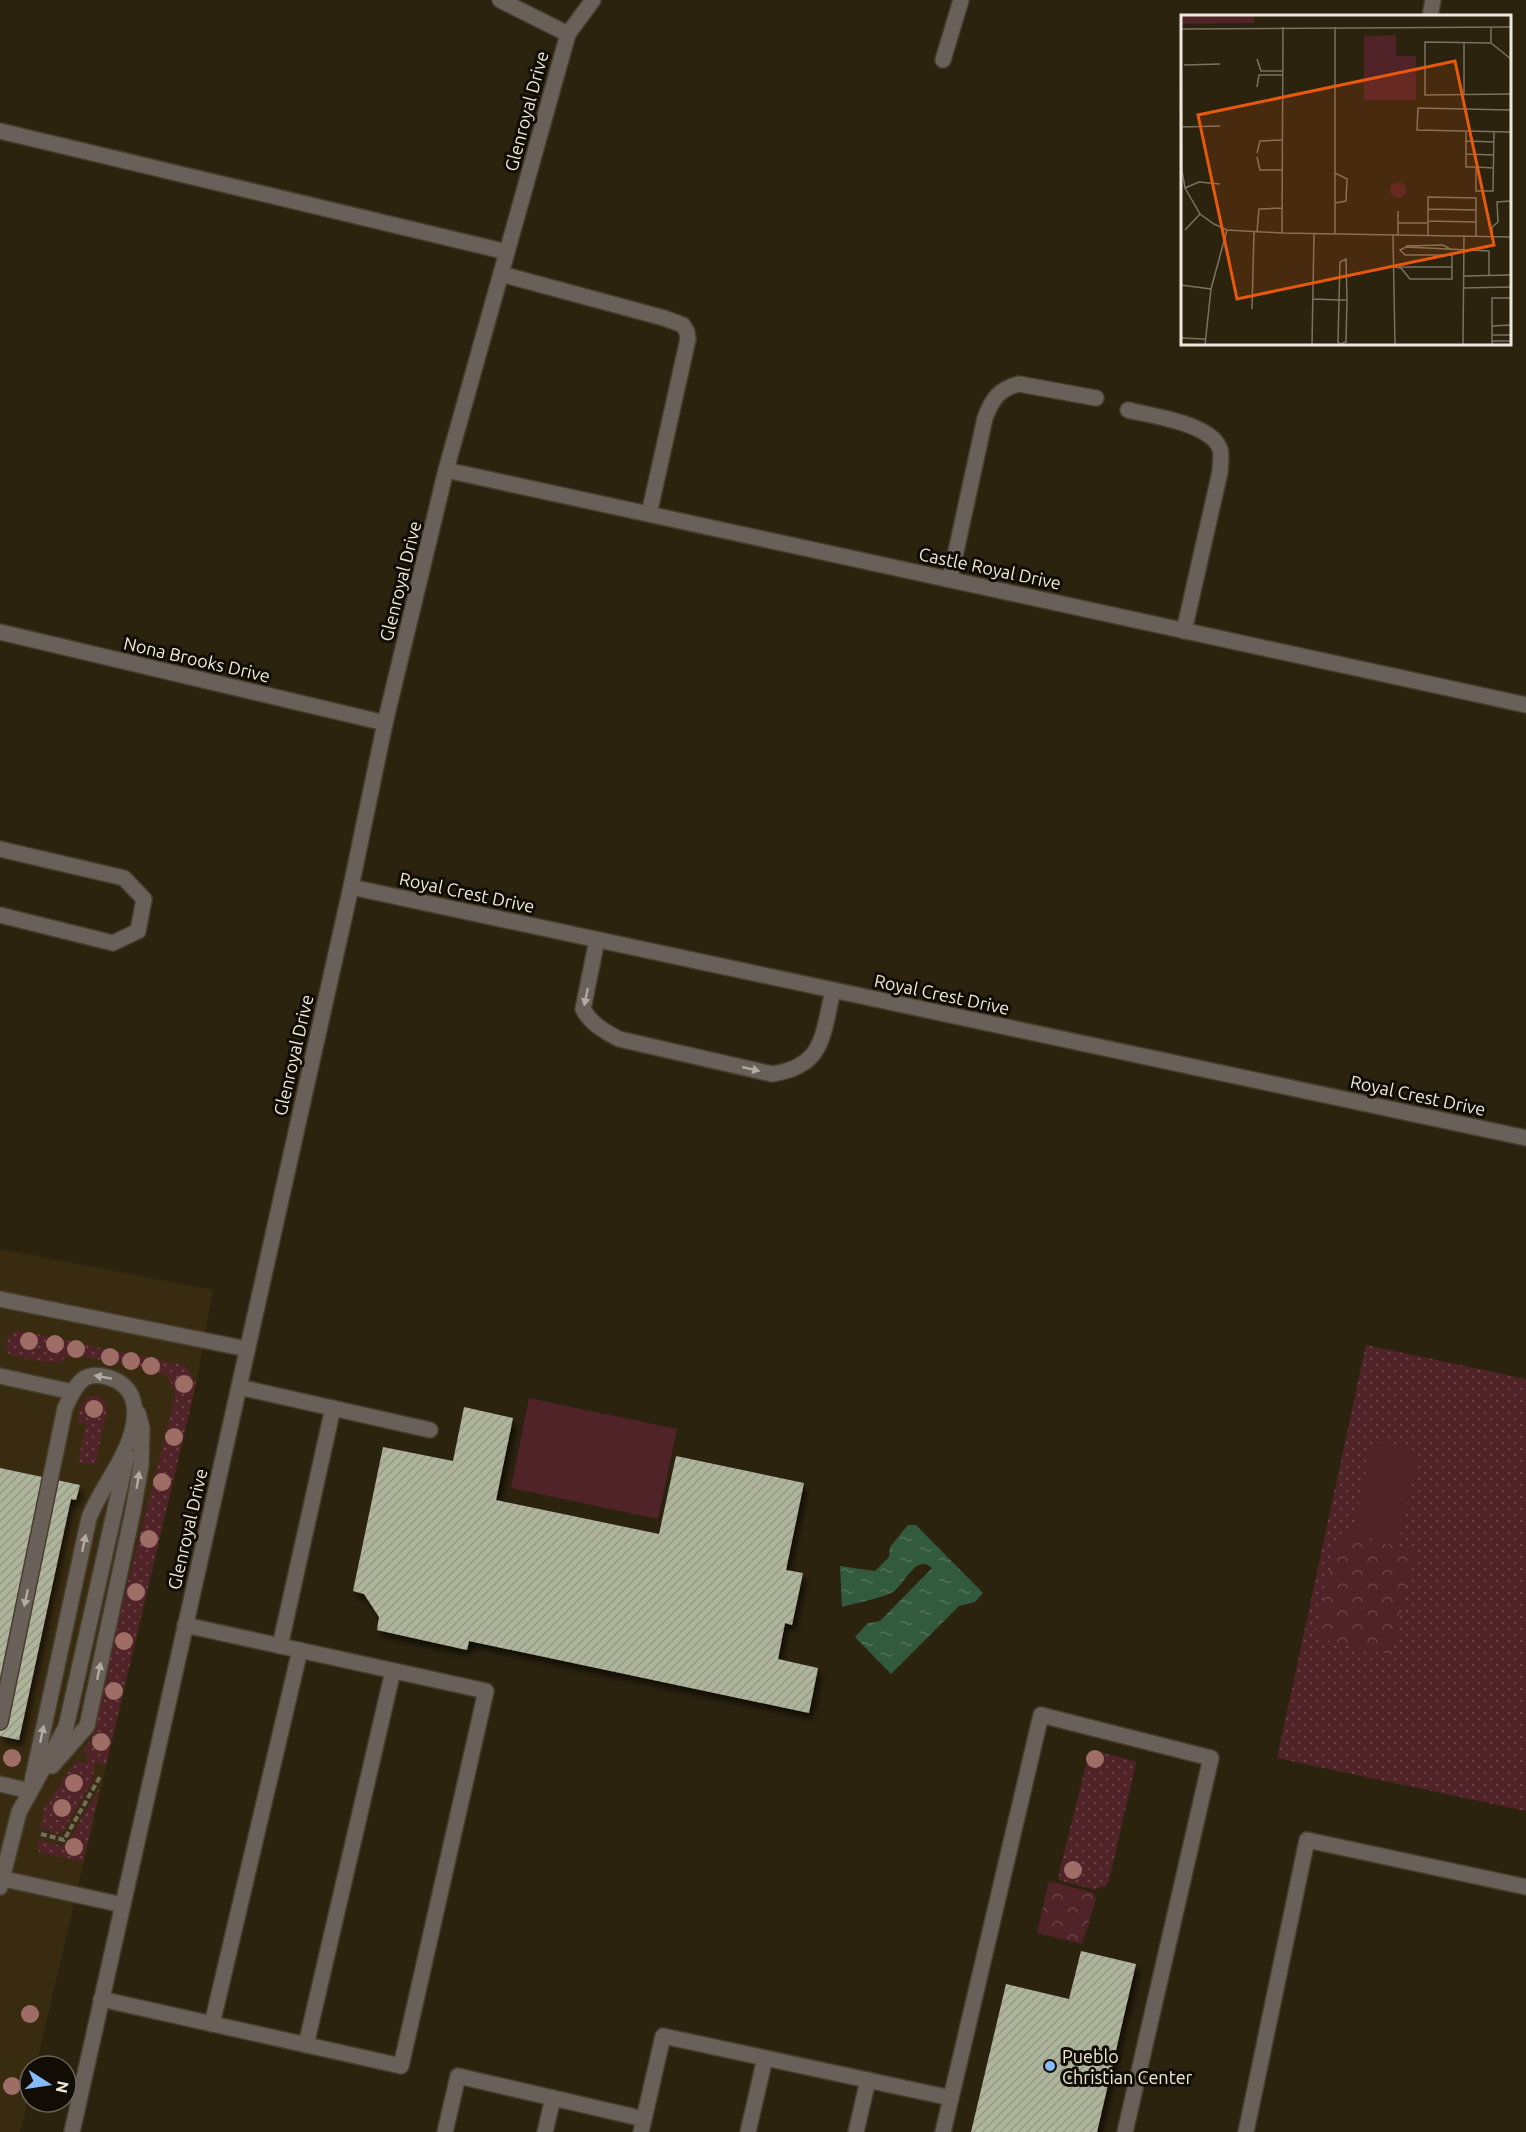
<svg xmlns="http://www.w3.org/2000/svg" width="1526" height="2132" font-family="Ubuntu,sans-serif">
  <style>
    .built { fill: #382b10 }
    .grass { fill: url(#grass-dots) }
    .forest { fill: url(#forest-crowns) }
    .pitch { fill: #4f2327 }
    .water { fill: url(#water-ripples) }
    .building { fill: url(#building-hatch); filter: url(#shadow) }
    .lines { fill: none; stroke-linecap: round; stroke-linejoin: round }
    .service-casing { stroke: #473f2c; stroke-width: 18 }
    .minor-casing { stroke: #473f2c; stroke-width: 18 }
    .path { stroke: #756d5c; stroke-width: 4; stroke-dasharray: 6 3; stroke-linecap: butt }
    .service { stroke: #6a605a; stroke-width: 15 }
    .minor { stroke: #6a605a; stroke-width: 15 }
    .tree { fill: #9e6d66 }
    .oneway { fill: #b3aba2 }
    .poi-dot { fill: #86bbfb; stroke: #110d05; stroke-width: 2 }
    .labels { text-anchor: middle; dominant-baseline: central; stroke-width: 6; stroke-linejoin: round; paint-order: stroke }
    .street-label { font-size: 18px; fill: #efe9dd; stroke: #110d05 }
    .poi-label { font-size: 18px; fill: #efe9dd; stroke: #110d05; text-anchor: start }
    .inset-road { fill: none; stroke: #7a7261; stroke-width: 1.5 }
    .view { fill: #e8590c; fill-opacity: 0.15; stroke: #e8590c; stroke-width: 3 }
    .inset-edge { fill: none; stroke: #efe9dd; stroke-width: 3 }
  </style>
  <defs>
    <pattern id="grass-dots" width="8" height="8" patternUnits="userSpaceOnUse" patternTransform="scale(1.5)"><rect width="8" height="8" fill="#4f2327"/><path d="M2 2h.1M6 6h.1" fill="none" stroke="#694346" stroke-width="1.8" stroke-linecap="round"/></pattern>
    <pattern id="forest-crowns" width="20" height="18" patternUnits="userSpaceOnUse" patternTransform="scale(1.5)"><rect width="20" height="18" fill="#4f2327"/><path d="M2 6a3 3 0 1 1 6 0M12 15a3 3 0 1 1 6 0" fill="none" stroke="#694346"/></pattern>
    <pattern id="water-ripples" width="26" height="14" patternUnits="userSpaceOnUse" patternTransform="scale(1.5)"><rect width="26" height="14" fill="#325b3e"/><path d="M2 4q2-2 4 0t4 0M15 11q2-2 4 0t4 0" fill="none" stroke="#507359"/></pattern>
    <pattern id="building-hatch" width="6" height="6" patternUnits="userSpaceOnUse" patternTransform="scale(1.5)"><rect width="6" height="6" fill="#afb59c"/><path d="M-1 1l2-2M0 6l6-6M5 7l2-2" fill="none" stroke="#959986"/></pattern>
    <filter id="shadow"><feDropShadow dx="3.5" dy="6" stdDeviation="3" flood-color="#0009"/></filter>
  </defs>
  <rect width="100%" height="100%" fill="#2c230f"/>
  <path class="built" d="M0,1249L213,1290L196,1384L36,2066H30V2091L20,2132H0Z"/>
  <g class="grass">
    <path d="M17,1330L183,1365L188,1369L196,1384L106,1765L95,1762L92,1782L63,1832L58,1834L40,1829L44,1808L76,1761L86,1763L88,1754L82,1752L92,1737L113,1641L175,1397C174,1386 171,1380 162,1373L73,1354L58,1362H47L13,1356L8,1353C4,1343 7,1335 17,1330Z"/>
    <path d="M1366,1345L1526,1379V1811L1277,1758Z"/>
    <path d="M98,1395L106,1404L107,1410L95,1465L78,1462L86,1424L77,1422C80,1407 81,1397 98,1395Z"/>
    <path d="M1092,1750L1135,1761L1136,1763L1109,1880L1106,1886L1100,1887L1095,1890L1059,1880V1873L1089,1753Z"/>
    <path d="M100,1787L83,1862L39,1852L38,1840L62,1846L67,1843Z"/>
  </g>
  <g class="forest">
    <path d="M1338,1533L1415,1551L1392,1655L1315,1638Z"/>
    <path d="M1049,1881L1094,1893L1096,1900L1082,1944L1037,1933Z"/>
  </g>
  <g class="pitch">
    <path d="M529,1398L677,1429L658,1519L511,1488Z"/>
    <path d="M1373,1440L1419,1451L1398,1545L1352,1534Z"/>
  </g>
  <path class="water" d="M908,1525H916L983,1593L975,1602L959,1606L891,1674L855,1637L868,1623L880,1621L932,1568C916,1553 905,1584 893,1592C883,1598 855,1603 842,1607L840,1566L875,1571L889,1557L890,1547Z"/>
  <g class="building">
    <path d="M464,1407L513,1418L496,1500L659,1534L676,1456L804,1483L786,1570L803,1573L792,1625L785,1623L778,1659L818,1668L809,1713L469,1641L467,1650L377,1630L379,1617L364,1594L353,1591L383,1447L453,1461Z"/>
    <path d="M0,1468L80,1485L76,1500L71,1499L19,1740L0,1736Z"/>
    <path d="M1081,1951L1136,1964L1097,2132H971L1006,1984L1069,1999Z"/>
  </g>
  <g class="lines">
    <g class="service-casing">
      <g id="service">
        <path d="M0,131L507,252"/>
        <path d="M501,274L664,318L683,325L687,332L688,339L649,514"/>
        <path d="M1128,410C1151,416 1211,423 1220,449C1222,455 1220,466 1220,472L1184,631"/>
        <path d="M950,579L985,418C992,399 999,389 1019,384L1096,398"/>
        <path d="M597,940L583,1009C591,1024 604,1031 619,1039L772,1074C825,1066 822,1035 833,991"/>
        <path d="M0,1299L247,1349"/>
        <path d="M0,1376L73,1392"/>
        <path d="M239,1387L430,1430"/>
        <path d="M280,1646L333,1408"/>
        <path d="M0,1722L65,1408C70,1398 75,1384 85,1378C92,1374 99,1375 107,1377C132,1384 138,1403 133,1427C126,1460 101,1487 89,1518L30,1791"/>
        <path d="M52,1766L87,1726L133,1511L141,1465L142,1428L138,1413"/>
        <path d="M0,1784L30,1791"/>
        <path d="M0,1878L123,1905"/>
        <path d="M0,1887L19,1812L66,1727L127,1456"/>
        <path d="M101,1999L401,2066L486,1691L185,1625"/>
        <path d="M212,2024L300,1650"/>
        <path d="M306,2045L393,1671"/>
        <path d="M644,2119L663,2036L951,2098"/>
        <path d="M445,2132L458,2076L644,2119L641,2132"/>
        <path d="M545,2132L553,2098"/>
        <path d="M748,2132L765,2058"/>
        <path d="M856,2132L868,2080"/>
        <path d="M943,2132L1041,1715L1211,1758L1125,2132"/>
        <path d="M1246,2132L1307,1840L1526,1887"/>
      </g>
    </g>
    <g class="minor-casing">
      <g id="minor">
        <path d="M500,0L568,34"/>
        <path d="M1430,16L1433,0"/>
        <path d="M943,60L961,0"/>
        <path d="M446,470L1526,705"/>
        <path d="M0,632L385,723"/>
        <path d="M0,849L124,878L144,899L138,931L113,943L0,915"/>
        <path d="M351,887L1526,1138"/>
        <path d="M72,2132L351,887L385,723L446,470L568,34L593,0"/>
      </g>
    </g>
    <path class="path" d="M41,1834L64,1840L101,1775"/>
    <use href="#service" class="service"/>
    <use href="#minor" class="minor"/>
  </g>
  <g class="tree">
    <circle cx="29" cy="1341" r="9"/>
    <circle cx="55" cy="1344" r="9"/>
    <circle cx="76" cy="1349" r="9"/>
    <circle cx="110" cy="1357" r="9"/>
    <circle cx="131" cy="1361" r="9"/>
    <circle cx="151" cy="1366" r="9"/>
    <circle cx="184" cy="1384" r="9"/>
    <circle cx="94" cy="1409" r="9"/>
    <circle cx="174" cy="1437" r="9"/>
    <circle cx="162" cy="1482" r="9"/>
    <circle cx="149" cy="1539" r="9"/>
    <circle cx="136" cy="1592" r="9"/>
    <circle cx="124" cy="1641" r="9"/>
    <circle cx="114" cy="1691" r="9"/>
    <circle cx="101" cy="1742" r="9"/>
    <circle cx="12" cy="1758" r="9"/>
    <circle cx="1095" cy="1759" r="9"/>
    <circle cx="74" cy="1783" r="9"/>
    <circle cx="62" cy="1808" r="9"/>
    <circle cx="74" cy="1847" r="9"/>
    <circle cx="1073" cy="1870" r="9"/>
    <circle cx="30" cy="2014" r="9"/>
    <circle cx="12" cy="2086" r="9"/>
  </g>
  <defs><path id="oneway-solid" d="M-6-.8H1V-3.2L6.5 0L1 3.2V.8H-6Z" transform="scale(1.5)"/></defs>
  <g class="oneway">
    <use href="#oneway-solid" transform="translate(586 997) rotate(102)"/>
    <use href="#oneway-solid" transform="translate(751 1069) rotate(13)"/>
    <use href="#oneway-solid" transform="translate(103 1377) rotate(-170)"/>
    <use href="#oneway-solid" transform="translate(138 1480) rotate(-81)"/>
    <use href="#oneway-solid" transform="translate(84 1543) rotate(-78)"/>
    <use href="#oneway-solid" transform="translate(26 1598) rotate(102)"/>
    <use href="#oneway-solid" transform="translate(99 1671) rotate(-78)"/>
    <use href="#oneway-solid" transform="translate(42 1734) rotate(-78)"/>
  </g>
  <circle class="poi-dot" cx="1050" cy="2066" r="6"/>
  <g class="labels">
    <g class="street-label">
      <text transform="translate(526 111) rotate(-75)">Glenroyal Drive</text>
      <text transform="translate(990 568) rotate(12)">Castle Royal Drive</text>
      <text transform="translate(400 581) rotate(-76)">Glenroyal Drive</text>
      <text transform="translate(197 659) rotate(13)">Nona Brooks Drive</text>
      <text transform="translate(467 892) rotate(12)">Royal Crest Drive</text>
      <text transform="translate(942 994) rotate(12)">Royal Crest Drive</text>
      <text transform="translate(293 1055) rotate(-77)">Glenroyal Drive</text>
      <text transform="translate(1418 1095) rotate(12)">Royal Crest Drive</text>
      <text transform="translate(187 1529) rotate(-77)">Glenroyal Drive</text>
    </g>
    <g class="poi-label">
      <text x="1062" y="2056">Pueblo<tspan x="1062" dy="21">Christian Center</tspan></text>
    </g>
  </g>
  <g transform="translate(1181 15)">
    <rect width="330" height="330" fill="#2c230f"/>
    <path d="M215,20V41H235V85H183V21Z" fill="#4f2327"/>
    <path d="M0,0H73V8L0,9Z" fill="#4f2327"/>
    <path d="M209 175a8 8 0 1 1 16 0a8 8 0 1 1-16 0Z" fill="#4f2327"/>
    <path class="inset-road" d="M233,0H288M310,12V28L330,44M0,14L330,12M0,18L1,156L4,173L19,199L33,209L46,215L101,218L330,222M283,27V79M310,28L244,27V80L330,79M76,44L80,56H102M3,50L39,49M76,72L78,60H102M330,95L237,93L236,115L330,117M1,112L39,111M285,116V152H295M285,126L313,127M76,138L79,126L102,125M285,139L313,140M76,142L79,155H101M313,153L295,152V176H312L313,116M4,173L18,167L39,169M154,188L165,186L166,164L154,158M247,194L295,195M247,206L295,207M217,208H247M4,215L19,199M76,217L78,194L101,193M101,218L102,12M154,219V12M212,220L214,330M217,220V196M247,220V182L295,183V221M311,221V212L317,207L316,187L330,186M225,231L262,230L271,235M271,240H224L219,235L225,232L308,236V261M213,252L220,253L229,264H271V238M218,252H271M283,261L330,260M0,270L30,274M282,273L330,272M132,284L158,285H166L165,244L159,247L158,285L157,327L159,329L165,327L166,285M71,294L73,217M311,311L330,310M311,320H330M0,323L24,324M311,326H330M24,330L30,274L46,215M131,330L133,219M282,330L283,221M311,330V283H330"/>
    <path class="view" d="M274,46L313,230L56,284L17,100Z"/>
    <rect width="330" height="330" class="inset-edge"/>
  </g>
  <g transform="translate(48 2084) rotate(102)"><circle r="28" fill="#110d05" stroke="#6a655b" stroke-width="1.5"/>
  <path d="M0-4.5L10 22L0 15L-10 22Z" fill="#86bbfb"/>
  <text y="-9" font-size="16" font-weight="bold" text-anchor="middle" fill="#efe9dd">N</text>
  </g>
</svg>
